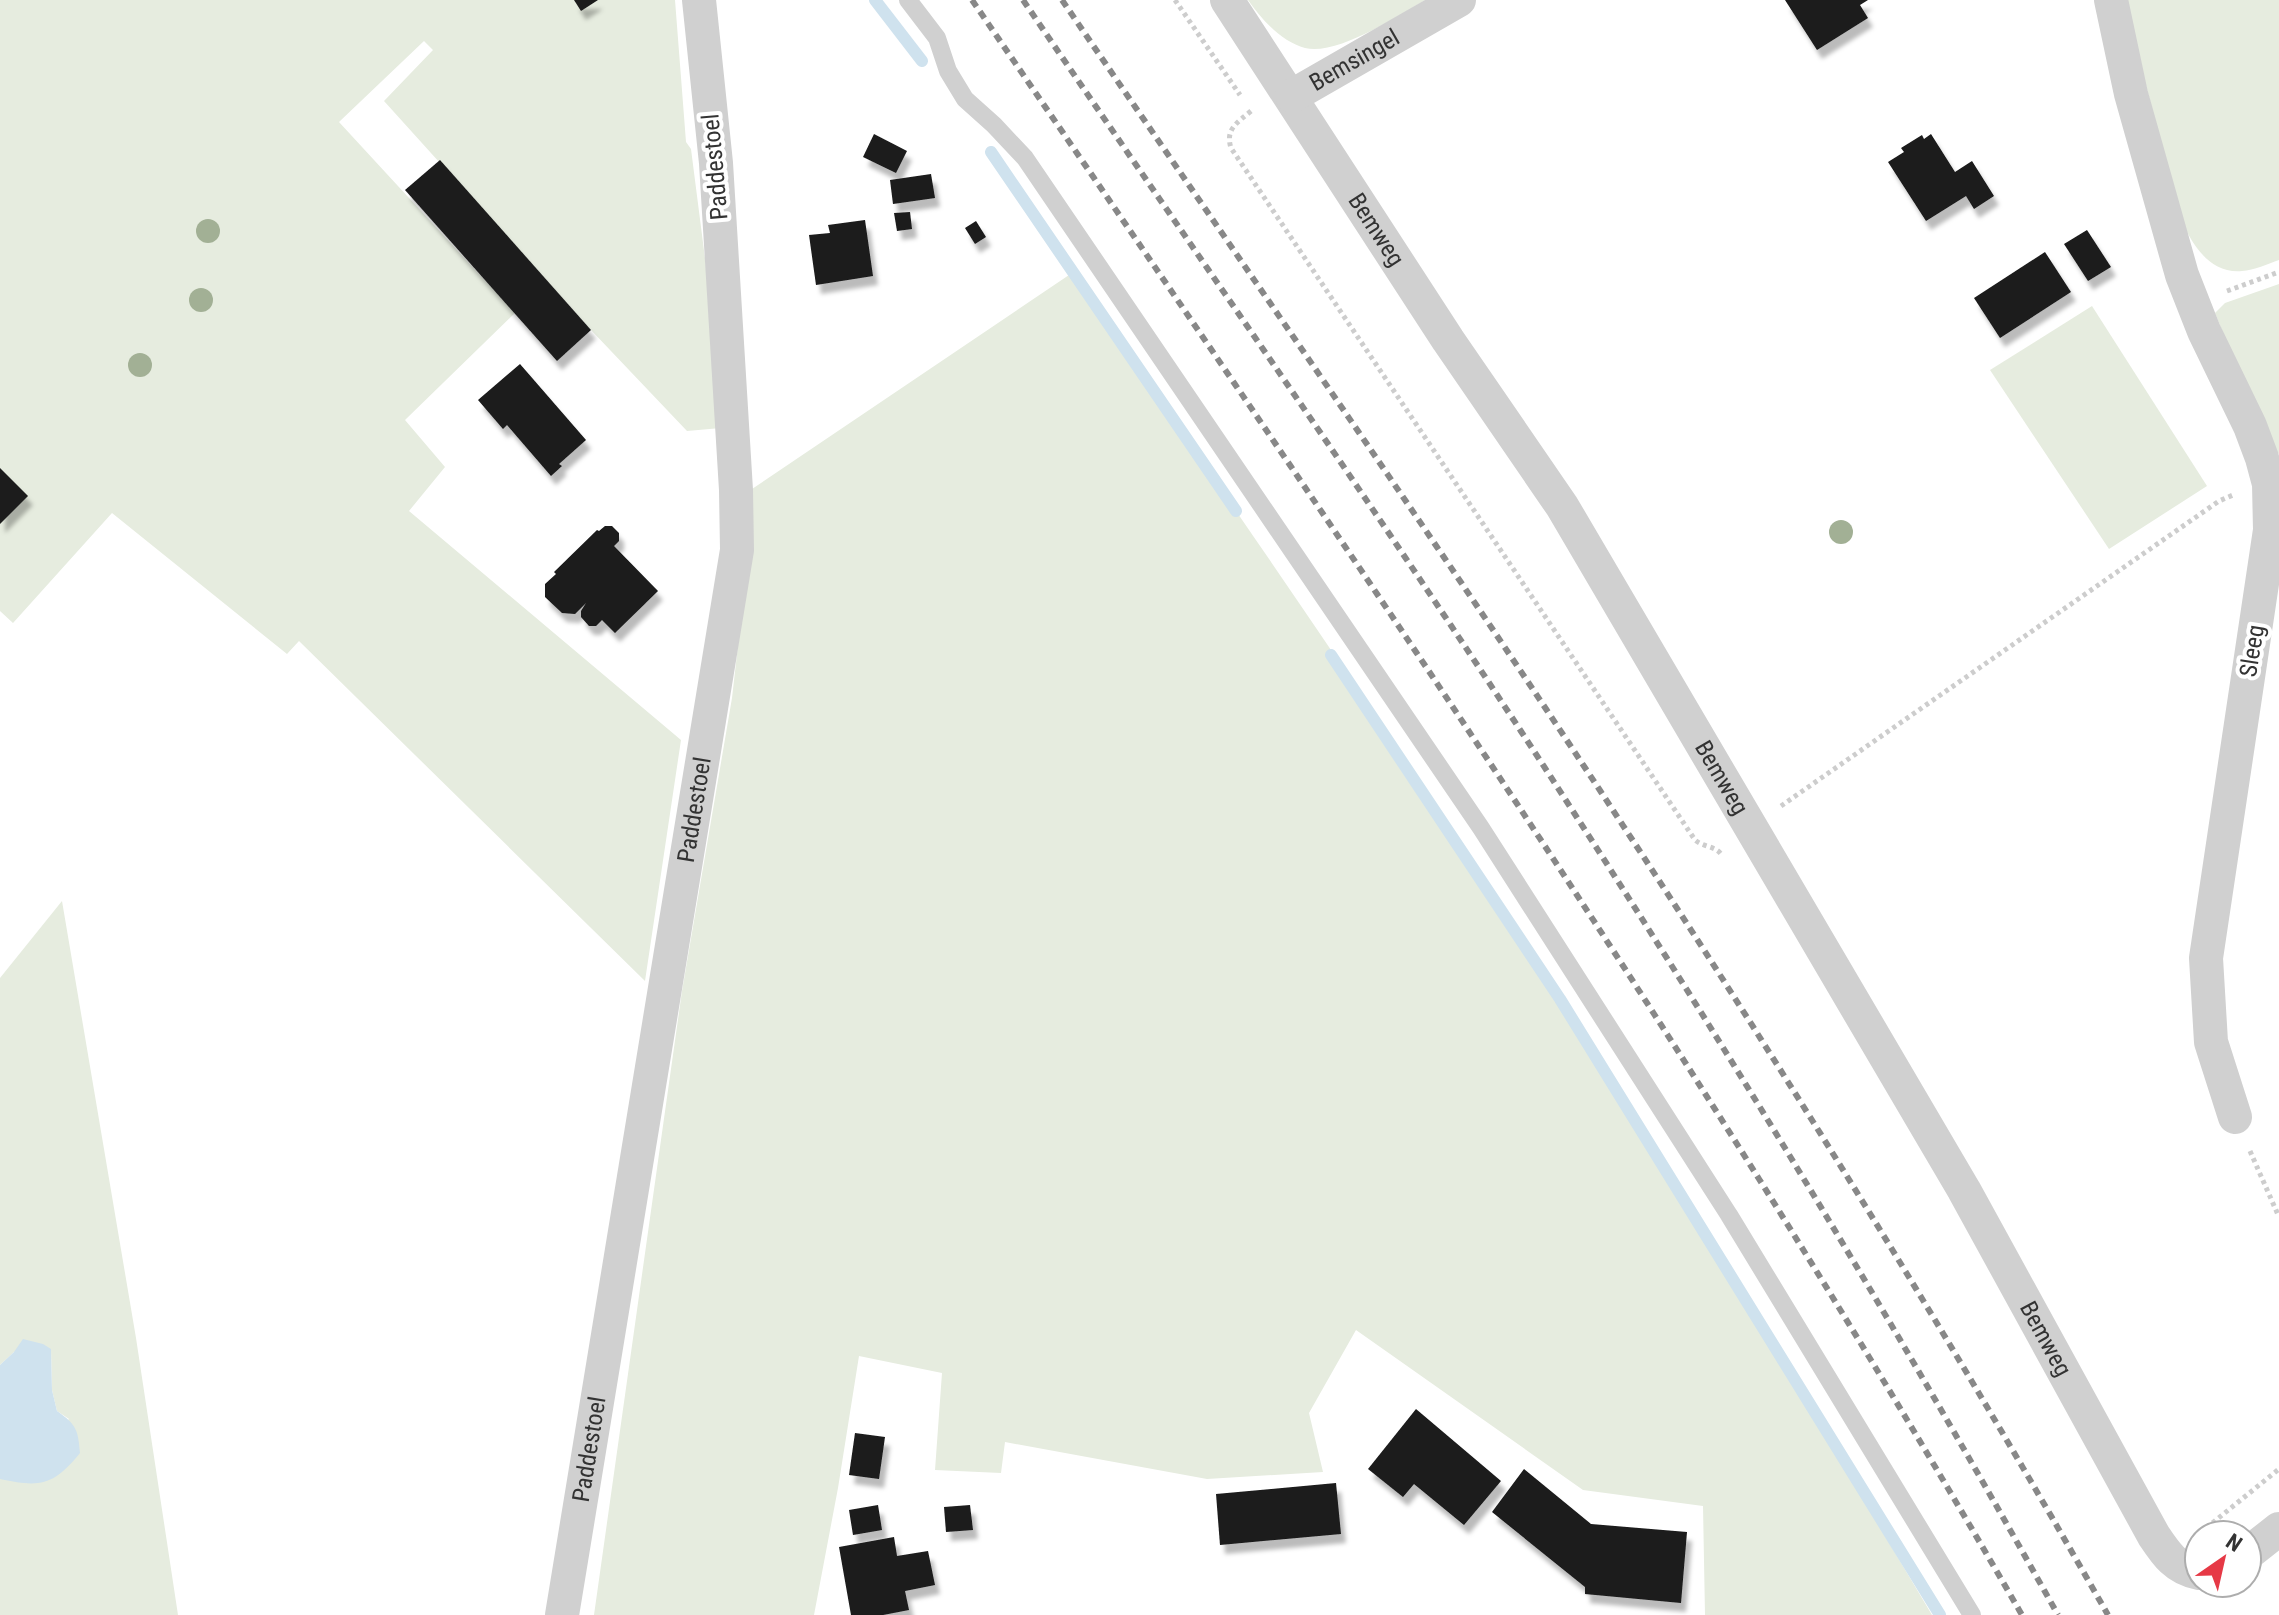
<svg xmlns="http://www.w3.org/2000/svg" width="2279" height="1615" font-family="'Roboto Condensed',sans-serif">
  <style>
    .green { fill: #e6ecdf }
    .water { fill: #cfe2ee }
    .lines { fill: none; stroke-linecap: round; stroke-linejoin: round }
    .stream { stroke: #cfe2ee; stroke-width: 12 }
    .building { fill: #1a1a1a; filter: url(#shadow) }
    .path { stroke: #cdcdcd; stroke-width: 5; stroke-dasharray: 4 4; stroke-linecap: butt }
    .lane { stroke: #d0d0d0; stroke-width: 18 }
    .street { stroke: #d0d0d0; stroke-width: 34 }
    .rail { stroke: #888; stroke-width: 6; stroke-dasharray: 8 6; stroke-linecap: butt }
    .tree { fill: #a2b095 }
    .labels { text-anchor: middle; dominant-baseline: central; stroke-width: 8; stroke-linejoin: round; paint-order: stroke }
    .street-label { font-size: 24px; fill: #333; stroke: #fff }
  </style>
  <defs>
    <filter id="shadow"><feDropShadow dx="5" dy="9" stdDeviation="2" flood-color="#0004"/></filter>
  </defs>
  <rect width="100%" height="100%" fill="#fff"/>
  <g class="green">
    <path d="M0,0H675L686,142L691,149L726,422L721,428L687,431L591,330L384,101L433,50L424,41L339,122L515,313L405,420L445,467L409,511L681,740L645,981L299,641L287,654L112,513L13,623L0,611Z"/>
    <path d="M1248,0H1425C1398,16 1337,56 1305,48C1282,42 1261,19 1248,0Z"/>
    <path d="M2124,0H2279V260C2268,264 2254,270 2242,271C2209,274 2191,243 2180,217Z"/>
    <path d="M1072,273C1218,486 1368,698 1507,917C1654,1146 1793,1381 1932,1615H1705L1703,1506L1583,1490L1356,1330L1309,1413L1323,1472L1207,1479L1005,1442L1001,1473L935,1470L942,1373L859,1356L838,1488L814,1615H594L682,991L732,698L752,523V489Z"/>
    <path d="M2279,284V454L2269,445L2215,313L2225,303Z"/>
    <path d="M2092,306L2207,486L2109,549L1990,370Z"/>
    <path d="M62,901L136,1338L178,1615H0V1479L69,1419L57,1411L52,1390L51,1349L14,1352L0,1365V978Z"/>
  </g>
  <path class="water" d="M23,1339L43,1344L51,1349L52,1390L57,1411C77,1425 78,1430 80,1453C54,1485 41,1488 0,1479V1365L14,1352Z"/>
  <g class="lines">
    <g class="stream">
      <path d="M875,0L922,61"/>
      <path d="M991,152L1236,511"/>
      <path d="M1331,655L1560,999L1940,1615"/>
    </g>
  </g>
  <g class="building">
    <path d="M574,0H598L581,11Z"/>
    <path d="M1785,0H1868L1860,5L1868,18L1817,50Z"/>
    <path d="M874,134L907,151L896,173L863,157Z"/>
    <path d="M1931,134L1955,172L1972,161L1994,196L1974,209L1966,196L1926,221L1888,162L1904,152L1901,148L1922,135L1924,139Z"/>
    <path d="M440,160L591,330L557,361L405,190Z"/>
    <path d="M931,174L935,198L893,204L890,180Z"/>
    <path d="M910,212L912,229L897,231L894,213Z"/>
    <path d="M865,220L873,276L816,285L809,235L830,233L828,225Z"/>
    <path d="M976,221L986,237L975,244L965,228Z"/>
    <path d="M2087,230L2111,267L2088,281L2064,244Z"/>
    <path d="M2045,252L2071,292L2000,338L1974,298Z"/>
    <path d="M520,364L586,440L559,464L562,466L551,476L507,425L503,429L478,400Z"/>
    <path d="M0,468L28,496L0,524Z"/>
    <path d="M605,526H612L619,533V541L614,546L658,591L615,633L602,620L596,626H589L581,617V611L586,603L575,614L562,613L545,597V584L556,574L554,572L597,530L599,531Z"/>
    <path d="M1416,1409L1501,1481L1464,1525L1414,1484L1403,1497L1368,1469Z"/>
    <path d="M855,1433L885,1437L879,1479L849,1475Z"/>
    <path d="M1524,1469L1591,1524L1687,1532L1681,1603L1585,1594V1587L1492,1512Z"/>
    <path d="M1336,1483L1341,1534L1220,1545L1216,1494Z"/>
    <path d="M878,1505L882,1530L853,1535L849,1510Z"/>
    <path d="M970,1505L973,1530L946,1532L944,1507Z"/>
    <path d="M894,1537L897,1556L928,1551L935,1585L905,1591L909,1610L883,1615H851L839,1547Z"/>
  </g>
  <g class="lines">
    <g class="path">
      <path d="M1175,0L1240,95"/>
      <path d="M1251,111C1237,123 1225,129 1231,148L1695,840C1703,847 1715,846 1721,854"/>
      <path d="M2227,291L2279,272"/>
      <path d="M1781,806L2219,501L2233,495"/>
      <path d="M2250,1151L2279,1217"/>
      <path d="M2200,1533L2279,1469"/>
    </g>
    <path class="lane" d="M908,0L937,38L948,71L965,99L994,125L1025,158L1481,828L1729,1215L1972,1615"/>
    <g class="street">
      <path id="s1" d="M1227,0L1448,340L1562,506L1964,1190L2154,1536C2166,1554 2176,1569 2199,1573"/>
      <path d="M2111,0L2131,94L2182,275L2204,331L2250,426L2262,458L2269,484L2270,530L2206,958L2211,1042L2235,1117"/>
      <path id="s2" d="M1292,96L1459,0"/>
      <path d="M2247,1554L2279,1529"/>
      <path id="s3" d="M562,1615L737,550L736,490L716,163L699,0"/>
    </g>
    <g class="rail">
      <path d="M972,0C1335,530 1701,1058 2022,1615"/>
      <path d="M1023,0C1211,276 1405,549 1585,830C1751,1087 1909,1348 2058,1615"/>
      <path d="M1062,0C1249,274 1440,546 1622,824C1792,1083 1955,1346 2108,1615"/>
    </g>
  </g>
  <g class="tree">
    <circle cx="208" cy="231" r="12"/>
    <circle cx="201" cy="300" r="12"/>
    <circle cx="140" cy="365" r="12"/>
    <circle cx="1841" cy="532" r="12"/>
  </g>
  <g class="labels">
    <g class="street-label">
      <text stroke="none"><textPath href="#s2" startOffset="72">Bemsingel</textPath></text>
      <text transform="translate(715 167) rotate(-95)">Paddestoel</text>
      <text stroke="none"><textPath href="#s1" startOffset="274">Bemweg</textPath></text>
      <text transform="translate(2252 651) rotate(-81)">Sleeg</text>
      <text stroke="none"><textPath href="#s1" startOffset="922">Bemweg</textPath></text>
      <text stroke="none"><textPath href="#s3" startOffset="816">Paddestoel</textPath></text>
      <text stroke="none"><textPath href="#s1" startOffset="1570">Bemweg</textPath></text>
      <text stroke="none"><textPath href="#s3" startOffset="168">Paddestoel</textPath></text>
    </g>
  </g>
  <g transform="translate(2223 1559) rotate(34)"><circle r="38" fill="#ffffff" stroke="#adadad" stroke-width="2"/>
  <path d="M0-6L14 30L0 20L-14 30Z" fill="#e63946"/>
  <text y="-12" font-size="22" font-weight="bold" text-anchor="middle" fill="#333333">N</text>
  </g>
</svg>
